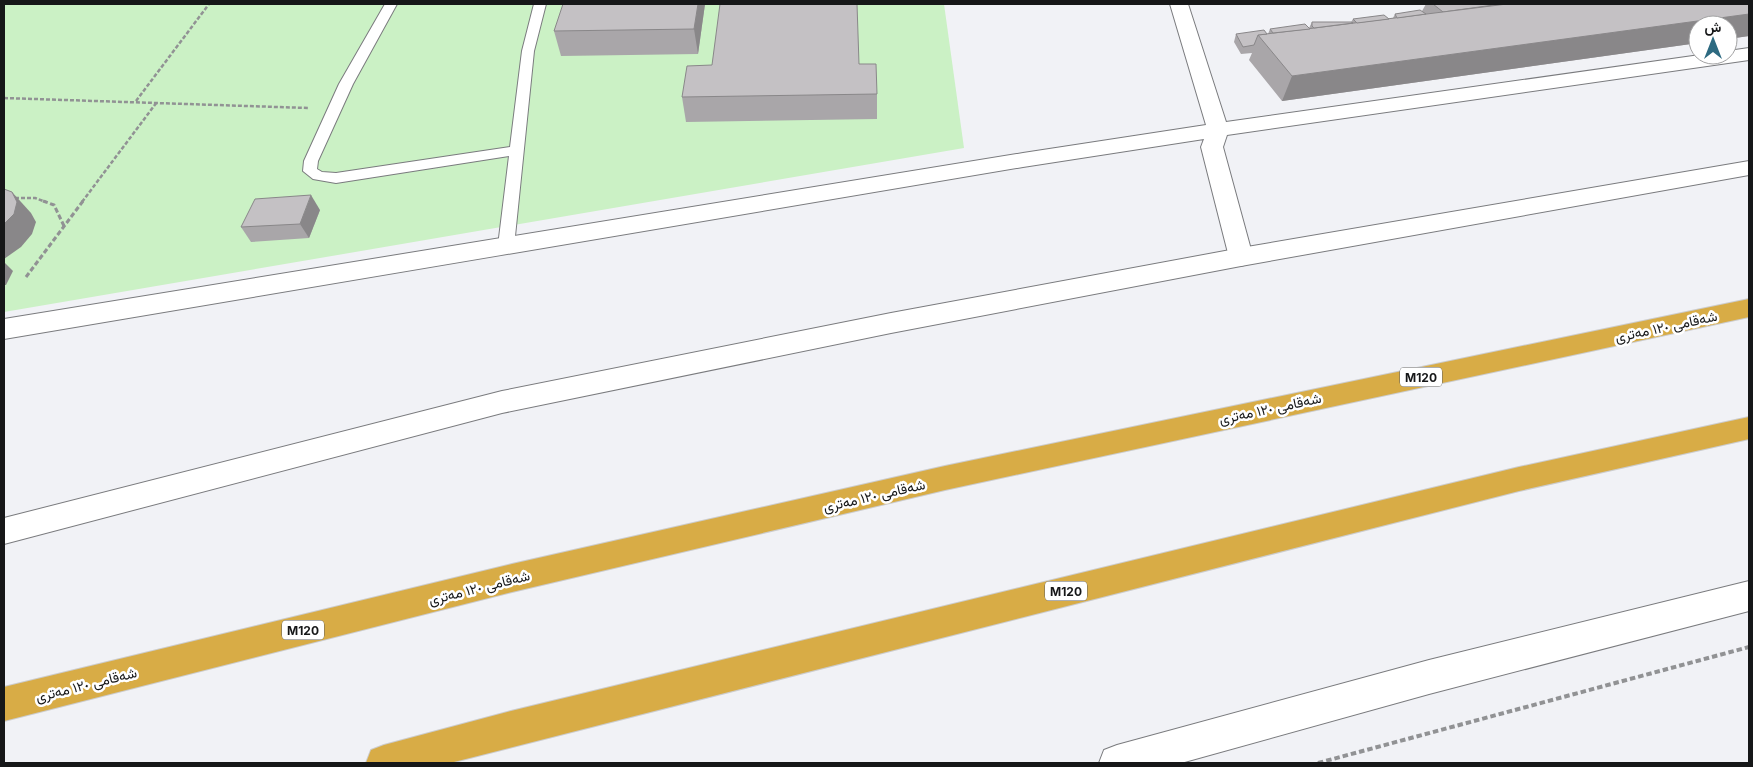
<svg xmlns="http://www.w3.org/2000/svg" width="1753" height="767" font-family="Inter,Vazirmatn,sans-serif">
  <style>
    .green { fill: #cbf1c5 }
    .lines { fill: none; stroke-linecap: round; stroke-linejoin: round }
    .service-casing { stroke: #7a7b7e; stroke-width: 2 }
    .minor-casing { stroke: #7a7b7e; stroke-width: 2 }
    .tertiary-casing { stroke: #7a7b7e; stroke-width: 2 }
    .motorway-casing { stroke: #ccc; stroke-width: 2 }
    .path-far2 { stroke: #919294; stroke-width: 2.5; stroke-dasharray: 4 2; stroke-linecap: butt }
    .path-far1 { stroke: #919294; stroke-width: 3; stroke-dasharray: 5 2.5; stroke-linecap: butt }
    .path { stroke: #919294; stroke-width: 4; stroke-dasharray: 5.5 3; stroke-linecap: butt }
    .service { fill: #fff; fill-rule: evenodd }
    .minor { fill: #fff; fill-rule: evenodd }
    .tertiary { fill: #fff; fill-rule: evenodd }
    .motorway { fill: #d8ac46; fill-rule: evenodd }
    .wall { fill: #a9a6a9 }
    .shaded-wall { fill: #898789 }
    .building { fill: #c4c1c4; stroke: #898789 }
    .labels { text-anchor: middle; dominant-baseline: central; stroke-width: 5; stroke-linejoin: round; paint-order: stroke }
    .shield { fill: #fff; stroke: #5c5d5d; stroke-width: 1 }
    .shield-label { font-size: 12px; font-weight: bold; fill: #161718 }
    .street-label { font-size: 14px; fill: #161718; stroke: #fff }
  </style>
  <rect width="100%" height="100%" fill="#f1f2f6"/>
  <path class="green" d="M4,4H944L964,148L4,312Z"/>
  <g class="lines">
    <g class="service-casing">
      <path id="service" d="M385,4H397L353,84L318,161L317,169L322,172L336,173L510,147L522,51L534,4H546L534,51L514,246L511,250L506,251L501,250L498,246L509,156L336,183L313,179L303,171L304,161L339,84Z"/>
    </g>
    <g class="minor-casing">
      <path id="minor" d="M1170,4H1188L1226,122L1700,55H1728V51L1749,48V60L1227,135L1223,147L1253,257L1250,263L1241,266L1232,263L1229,257L1201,147L1204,139L1023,167L4,339V319L1023,153L1206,125Z"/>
    </g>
    <g class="tertiary-casing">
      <g id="tertiary">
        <path d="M1749,161V175L1241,266L891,333L502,413L4,544V518L502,391L891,313L1241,248Z"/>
        <path d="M1749,581V611L1429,694L1181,763H1099L1104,750L1117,745L1429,660Z"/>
      </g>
    </g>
    <g class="motorway-casing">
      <g id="motorway">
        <path d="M1749,299V317L945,490L512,592L4,721V687L512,564L945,466Z"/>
        <path d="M1749,417V439L1519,491L450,763H366L371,750L384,745L511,711L1519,467Z"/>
      </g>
    </g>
    <g class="path-far2">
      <path d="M4,98L308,108"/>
      <path d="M136,101L209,4"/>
      <path d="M15,198H35L46,202"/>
      <path d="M82,202L157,102"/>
    </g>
    <g class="path-far1">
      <path d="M43,201L54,205L64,226"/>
      <path d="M26,277L83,201"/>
    </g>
    <path class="path" d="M1318,763L1749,647"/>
    <use href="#service" class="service"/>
    <use href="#minor" class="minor"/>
    <use href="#tertiary" class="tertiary"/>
    <use href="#motorway" class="motorway"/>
  </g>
  <g class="wall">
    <path d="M705,4L698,54L561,56L554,31Z"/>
    <path d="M1426,4H1749V36L1728,39V25H1698V43L1282,101L1249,60L1252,53L1241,54L1234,42L1236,34H1268L1270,29L1309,28L1312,22H1351L1353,19L1393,18L1395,14L1422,11Z"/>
    <path d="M859,64L877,94V119L686,122L682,97L712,65Z"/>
    <path d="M320,210L309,238L251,242L241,227Z"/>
  </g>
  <g class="shaded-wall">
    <path d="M698,4H705L698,54L694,29Z"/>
    <path d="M1749,14V36L1728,39V25H1698V43L1282,101L1292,76Z"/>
    <path d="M12,192L31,213L36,222L32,234L21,247L4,259V224Z"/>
    <path d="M311,195L320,210L309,238L300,224Z"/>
    <path d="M5,263L13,271L6,285H4V266Z"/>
  </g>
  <g class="building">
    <path d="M563,4H698L694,29L554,31Z"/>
    <path d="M720,4H857L859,64H876L877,94L682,97L687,66L712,65Z"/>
    <path d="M1433,4H1501L1443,12Z"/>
    <path d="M1507,4H1749V14L1292,76L1258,35Z"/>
    <path d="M1420,10L1426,14L1397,18L1395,14Z"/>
    <path d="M1384,15L1389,19L1357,23L1353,19Z"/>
    <path d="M1312,22H1351L1353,23L1314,28L1312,26Z"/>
    <path d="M1305,24L1310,29L1273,33L1270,29Z"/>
    <path d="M1264,30L1267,34L1258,35L1254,45L1243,47L1236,34Z"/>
    <path d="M4,189L12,192L17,202L14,214L4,224Z"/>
    <path d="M311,195L300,224L241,227L255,199Z"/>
  </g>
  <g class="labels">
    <g class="shield">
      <rect x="1400" y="367.5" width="42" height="19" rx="4"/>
      <rect x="1045" y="581.5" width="42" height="19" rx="4"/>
      <rect x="282" y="620.5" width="42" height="19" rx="4"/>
    </g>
    <g class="shield-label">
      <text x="1421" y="377">M120</text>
      <text x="1066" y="591">M120</text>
      <text x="303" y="630">M120</text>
    </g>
    <g class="street-label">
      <text transform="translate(1666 326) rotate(-12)">شەقامی ١٢٠ مەتری</text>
      <text transform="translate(1270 408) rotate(-12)">شەقامی ١٢٠ مەتری</text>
      <text transform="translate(874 495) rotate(-13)">شەقامی ١٢٠ مەتری</text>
      <text transform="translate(479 587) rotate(-14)">شەقامی ١٢٠ مەتری</text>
      <text transform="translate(86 684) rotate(-14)">شەقامی ١٢٠ مەتری</text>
    </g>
  </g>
  <rect width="1753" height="767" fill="none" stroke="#161718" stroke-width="10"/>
  <g transform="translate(1713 40)"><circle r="24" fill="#ffffff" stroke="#a2a2a3"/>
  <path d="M0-4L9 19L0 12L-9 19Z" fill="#2d6a81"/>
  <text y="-8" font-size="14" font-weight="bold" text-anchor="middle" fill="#161718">ش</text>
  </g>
</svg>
